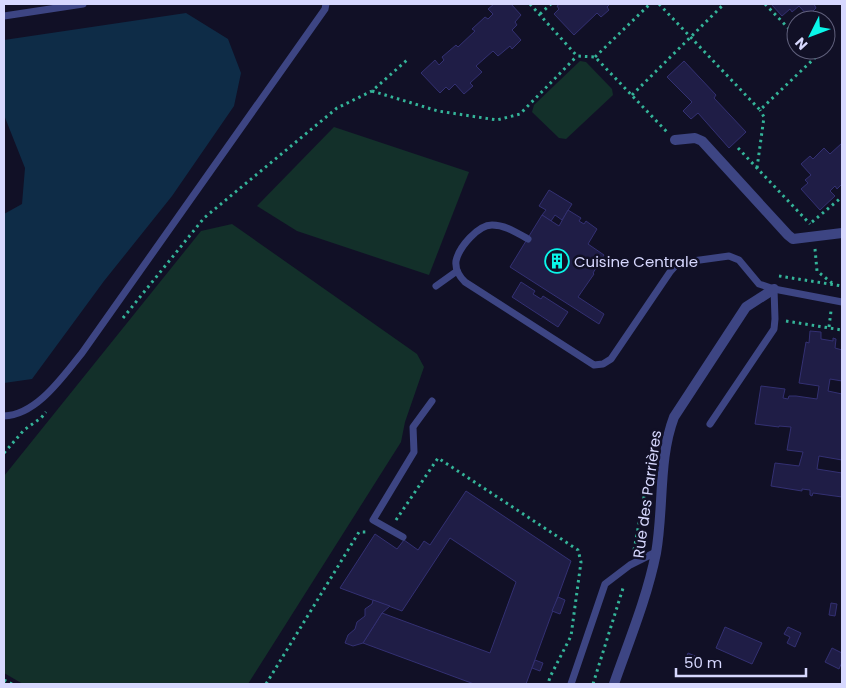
<svg xmlns="http://www.w3.org/2000/svg" width="846" height="688" font-family="Poppins,sans-serif">
  <style>
    .green { fill: #13302a }
    .water { fill: #0e2c47 }
    .building { fill: #1f1d46; stroke: #333072 }
    .lines { fill: none; stroke-linecap: round; stroke-linejoin: round }
    .path { stroke: #34b499; stroke-width: 3; stroke-dasharray: 2.5 4; stroke-linecap: butt }
    .lane { stroke: #3d4583; stroke-width: 7 }
    .street { stroke: #3d4583; stroke-width: 10 }
    .labels { text-anchor: middle; dominant-baseline: central; stroke-width: 5; stroke-linejoin: round; paint-order: stroke }
    .poi-label { font-size: 15px; fill: #d7d8fe; stroke: #111026; text-anchor: start }
    .street-label { font-size: 15px; fill: #d7d8fe; stroke: #111026 }
  </style>
  <rect width="100%" height="100%" fill="#111026"/>
  <g class="green">
    <path d="M580,61L586,62L612,89L613,95L566,139L559,138L532,112L534,105Z"/>
    <path d="M334,127L469,172L429,275L297,231L257,206Z"/>
    <path d="M232,224L417,354L424,367L405,422L401,442L248,684H23L4,673V476L201,231Z"/>
  </g>
  <path class="water" d="M186,13L228,39L241,73L234,106L172,196L104,281L32,379L4,383V214L22,204L25,168L4,115V40Z"/>
  <g class="building">
    <path d="M494,4H511L521,15L515,22L517,25L512,30L521,40L512,49L510,46L498,56L493,51L476,66L482,72L470,83L473,86L464,94L455,84L449,90L446,87L440,93L421,73L435,60L439,65L444,60L442,57L456,45L458,47L475,31L472,29L485,17L488,19L493,14L488,9Z"/>
    <path d="M560,4H610L607,7L609,10L601,17L597,13L574,35L554,14L559,9L557,6Z"/>
    <path d="M771,4H814L816,8L808,16L799,6L792,12L790,9L782,16Z"/>
    <path d="M684,61L716,95L714,98L746,132L729,148L698,113L691,119L683,111L692,102L667,77Z"/>
    <path d="M842,143V184L837,189L835,186L830,191L835,196L820,210L801,189L808,183L805,180L811,175L801,164L810,156L813,159L824,148L830,154Z"/>
    <path d="M549,190L572,204L562,220L555,215L551,221L542,215L546,210L539,206Z"/>
    <path d="M568,210L581,218L579,221L584,224L586,221L597,229L588,244L604,255L593,273L594,274L578,297L604,314L599,324L510,267L542,215L559,226Z"/>
    <path d="M521,282L535,291L533,294L541,299L543,296L568,312L558,327L512,297Z"/>
    <path d="M810,331L821,332V339L833,341V338L836,339L835,348L842,350V381L830,379L828,391L842,394V460L819,456L817,469L842,473V497L813,493L812,496L810,495V490L802,489V491L771,486L775,463L799,466L803,452L787,450L791,427L779,426V427L755,424L761,386L785,389L783,398L788,399L789,396H796L817,399L819,386L799,383L806,342L809,343Z"/>
    <path d="M466,491L571,561L526,684H474L363,643L382,613L490,653L516,582L450,538L402,611L340,588L375,534L397,549L404,540L418,550L424,541L430,545Z"/>
    <path d="M558,597L565,600L560,614L552,611Z"/>
    <path d="M373,600L390,606L382,613L363,643L353,646L345,643L348,635L355,629L357,622L365,616V609L372,604Z"/>
    <path d="M831,603L837,604L835,616L829,615Z"/>
    <path d="M725,627L762,643L752,664L716,648Z"/>
    <path d="M788,627L801,633L795,647L787,643L790,637L784,634Z"/>
    <path d="M832,648L842,653V662L839,669L825,662Z"/>
    <path d="M688,653L702,659L699,667L685,660Z"/>
    <path d="M535,660L543,663L540,671L532,668Z"/>
  </g>
  <g class="lines">
    <g class="path">
      <path d="M530,4L577,56L595,57L667,132"/>
      <path d="M659,4L760,110L823,50"/>
      <path d="M765,4L796,36"/>
      <path d="M540,14L551,4"/>
      <path d="M826,47L828,45"/>
      <path d="M809,50L816,57"/>
      <path d="M595,57L650,4"/>
      <path d="M372,91L438,111L497,120L520,114L577,56"/>
      <path d="M632,95L724,4"/>
      <path d="M738,148L810,224"/>
      <path d="M757,168L764,117L760,110"/>
      <path d="M812,222L842,197"/>
      <path d="M815,249L817,271L832,283"/>
      <path d="M779,276L842,286"/>
      <path d="M123,318L204,218L337,108L372,91L407,60"/>
      <path d="M786,321L842,330"/>
      <path d="M829,327L831,311"/>
      <path d="M4,453L24,430L41,418L46,412"/>
      <path d="M396,520L438,458L578,550L581,562L571,636L550,677L548,684"/>
      <path d="M634,550L647,481"/>
      <path d="M4,680L12,684"/>
      <path d="M266,684L359,532H368"/>
      <path d="M593,684L624,585"/>
    </g>
    <g class="lane">
      <path d="M4,16L83,4"/>
      <path d="M528,239C517,233 506,225 492,225C478,225 459,247 456,261C455,269 460,277 465,282L594,365L603,364L611,359L670,272L678,263L729,256L739,260L759,284L774,289L842,302"/>
      <path d="M436,286L457,271"/>
      <path d="M4,416C37,415 63,376 82,353L325,9L326,4"/>
      <path d="M710,424L774,329L775,319L774,289"/>
      <path d="M403,537L373,520L414,452L413,427L432,401"/>
      <path d="M571,684L605,584L630,565L656,552"/>
    </g>
    <g class="street">
      <path d="M675,140L695,138L702,141L788,235L793,239L842,233"/>
      <path d="M614,684C629,641 647,598 656,553C664,508 658,459 674,417L746,307L774,289"/>
    </g>
  </g>
  <defs>
    <g id="building-ring" transform="scale(1.25)"><circle r="9.5" fill="#111026" stroke="#0af6e9" stroke-width="1.5"/><path d="M-4-6H4V6H1V3H-1V6H-4ZM-2.5-4.3h1.7v1.8h-1.7ZM.8-4.3h1.7v1.8H.8ZM-2.5-1h1.7V.8h-1.7ZM.8-1h1.7V.8H.8Z" fill="#0af6e9"/></g>
  </defs>
  <g fill-rule="evenodd">
    <use href="#building-ring" x="557" y="261"/>
  </g>
  <g class="labels">
    <g class="poi-label">
      <text x="574" y="261">Cuisine Centrale</text>
    </g>
    <g class="street-label">
      <text transform="translate(647 494) rotate(-82)">Rue des Parrières</text>
    </g>
  </g>
  <rect width="846" height="688" fill="none" stroke="#d7d8fe" stroke-width="10"/>
  <g transform="translate(811 35) rotate(228)"><circle r="24" fill="#111026" stroke="#60607c"/>
  <path d="M0-4L9 19L0 12L-9 19Z" fill="#0af6e9"/>
  <text y="-8" font-size="14" font-weight="bold" text-anchor="middle" fill="#d7d8fe">N</text>
  </g>
  <path d="M676 668v8h130v-8" fill="none" stroke="#d7d8fe" stroke-width="2.5"/>
  <text x="684" y="668" font-size="15" fill="#d7d8fe" stroke="#111026" stroke-width="4" paint-order="stroke">50 m</text>
</svg>
